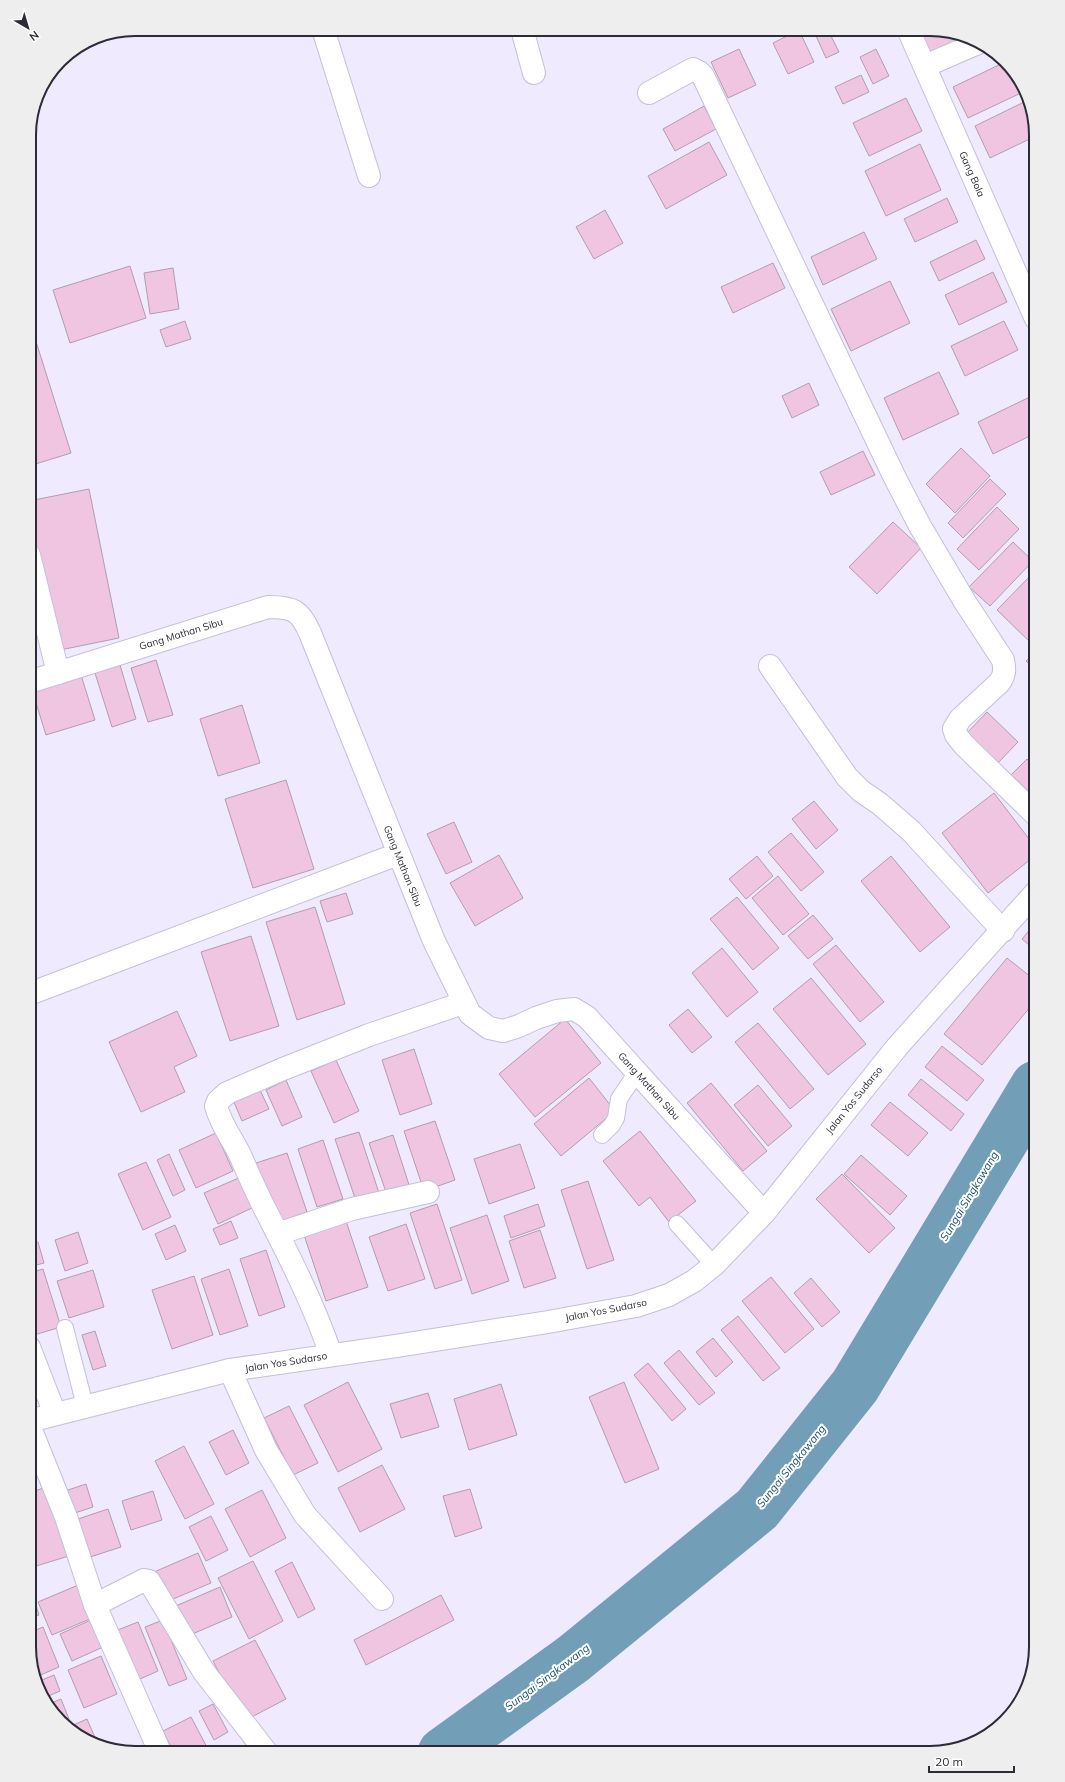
<svg xmlns="http://www.w3.org/2000/svg" width="1065" height="1782" font-family="Mulish,sans-serif">
  <style>
    .lines { fill: none; stroke-linecap: round; stroke-linejoin: round }
    .river { stroke: #729eb8; stroke-width: 51 }
    .building { fill: #efc5e2; stroke: #b39dac }
    .service-casing { stroke: #c5bfd7; stroke-width: 18 }
    .minor-casing { stroke: #c5bfd7; stroke-width: 24 }
    .service { stroke: #fff; stroke-width: 16 }
    .minor { stroke: #fff; stroke-width: 22 }
    .labels { text-anchor: middle; dominant-baseline: central; stroke-width: 4; stroke-linejoin: round; paint-order: stroke }
    .street-label { font-size: 10px; fill: #2d2b35; stroke: #fff }
    .water-label { font-size: 11px; font-style: italic; fill: #164f6a; stroke: #fff }
    .rim { fill: none; stroke: #2d2b35; stroke-width: 2 }
  </style>
  <rect width="100%" height="100%" fill="#efeafe"/>
  <g class="lines">
    <path class="river" d="M443,1753L573,1659L757,1509L855,1386L1036,1086"/>
  </g>
  <g class="building">
    <path d="M918,29H937L951,34L955,43L929,55Z"/>
    <path d="M799,30L814,62L788,74L773,43Z"/>
    <path d="M828,30L839,52L826,58L816,36Z"/>
    <path d="M739,49L756,85L728,98L711,62Z"/>
    <path d="M876,49L889,76L873,84L860,57Z"/>
    <path d="M1003,63L1012,73L1021,93L968,118L953,87Z"/>
    <path d="M861,75L869,92L843,104L835,87Z"/>
    <path d="M906,98L922,131L869,156L853,123Z"/>
    <path d="M1024,102L1033,122L1036,136L990,158L975,126Z"/>
    <path d="M704,106L716,129L675,151L663,129Z"/>
    <path d="M709,142L727,175L666,209L648,176Z"/>
    <path d="M920,144L941,190L886,216L865,171Z"/>
    <path d="M947,198L958,222L915,242L904,219Z"/>
    <path d="M605,210L623,243L594,259L576,227Z"/>
    <path d="M864,232L877,259L823,285L811,257Z"/>
    <path d="M976,240L985,259L939,281L930,262Z"/>
    <path d="M773,263L785,288L733,313L721,287Z"/>
    <path d="M130,266L146,318L70,343L53,290Z"/>
    <path d="M173,268L179,309L150,314L144,273Z"/>
    <path d="M993,272L1007,302L959,325L945,295Z"/>
    <path d="M890,281L910,323L851,351L831,309Z"/>
    <path d="M29,319L71,453L29,466Z"/>
    <path d="M185,321L191,339L166,347L160,330Z"/>
    <path d="M1004,321L1018,350L965,376L951,346Z"/>
    <path d="M939,372L959,414L903,440L884,398Z"/>
    <path d="M809,383L819,405L792,418L782,396Z"/>
    <path d="M1036,394V433L993,454L978,422Z"/>
    <path d="M961,448L990,476L955,513L926,484Z"/>
    <path d="M863,451L875,475L831,495L820,472Z"/>
    <path d="M990,479L1006,494L963,538L948,523Z"/>
    <path d="M89,489L119,638L55,651L29,521V501Z"/>
    <path d="M997,507L1019,529L979,570L957,549Z"/>
    <path d="M893,522L921,548L877,594L849,567Z"/>
    <path d="M1013,542L1033,561L990,606L969,587Z"/>
    <path d="M1033,573L1036,576V638L1031,643L997,610Z"/>
    <path d="M1036,652V670L1026,661Z"/>
    <path d="M156,660L173,715L148,722L131,668Z"/>
    <path d="M120,665L136,719L112,727L95,673Z"/>
    <path d="M81,675L95,720L46,735L32,690Z"/>
    <path d="M1036,700V713L1029,707Z"/>
    <path d="M242,705L260,763L218,776L200,719Z"/>
    <path d="M987,712L1018,742L997,764L966,734Z"/>
    <path d="M1036,747V758L1030,752Z"/>
    <path d="M1027,759L1036,769V799L1011,775Z"/>
    <path d="M286,780L314,869L253,888L225,799Z"/>
    <path d="M994,793L1036,848V855L988,893L942,833Z"/>
    <path d="M814,801L838,830L816,849L792,819Z"/>
    <path d="M454,822L472,862L446,874L427,834Z"/>
    <path d="M791,833L824,872L801,891L768,852Z"/>
    <path d="M499,855L523,898L475,926L450,883Z"/>
    <path d="M757,856L773,876L746,899L729,879Z"/>
    <path d="M891,856L950,927L920,952L861,881Z"/>
    <path d="M778,876L809,914L783,935L752,898Z"/>
    <path d="M346,893L353,914L327,922L320,901Z"/>
    <path d="M737,897L779,948L753,970L710,919Z"/>
    <path d="M315,907L345,1004L297,1020L266,922Z"/>
    <path d="M813,915L833,939L808,959L788,936Z"/>
    <path d="M1036,922V951L1022,939Z"/>
    <path d="M251,936L279,1026L230,1041L201,952Z"/>
    <path d="M836,945L884,1002L860,1022L813,964Z"/>
    <path d="M722,948L758,992L727,1017L692,973Z"/>
    <path d="M1007,958L1036,981V1000L982,1065L944,1034Z"/>
    <path d="M811,978L866,1044L828,1075L773,1009Z"/>
    <path d="M688,1009L712,1037L692,1053L669,1025Z"/>
    <path d="M177,1011L197,1056L174,1067L185,1092L141,1112L109,1042Z"/>
    <path d="M565,1019L601,1063L535,1117L499,1074Z"/>
    <path d="M758,1023L814,1089L790,1109L735,1042Z"/>
    <path d="M942,1046L984,1080L967,1101L925,1067Z"/>
    <path d="M414,1049L432,1104L400,1115L382,1060Z"/>
    <path d="M336,1060L359,1111L334,1123L311,1071Z"/>
    <path d="M589,1078L615,1111L561,1156L534,1124Z"/>
    <path d="M921,1079L964,1114L951,1131L908,1095Z"/>
    <path d="M286,1080L302,1117L282,1126L266,1090Z"/>
    <path d="M711,1083L767,1151L743,1171L687,1103Z"/>
    <path d="M758,1085L792,1126L768,1146L734,1105Z"/>
    <path d="M259,1088L269,1109L242,1121L233,1100Z"/>
    <path d="M890,1102L928,1133L908,1156L871,1125Z"/>
    <path d="M435,1121L455,1180L424,1191L404,1131Z"/>
    <path d="M640,1131L696,1201L669,1222L650,1197L639,1206L603,1161Z"/>
    <path d="M359,1132L379,1193L356,1201L335,1139Z"/>
    <path d="M216,1133L233,1171L196,1188L179,1150Z"/>
    <path d="M393,1135L410,1188L387,1195L369,1143Z"/>
    <path d="M323,1140L343,1199L317,1207L298,1149Z"/>
    <path d="M520,1144L535,1188L489,1204L474,1159Z"/>
    <path d="M287,1153L307,1212L276,1223L256,1163Z"/>
    <path d="M169,1154L185,1190L173,1196L157,1160Z"/>
    <path d="M861,1155L907,1196L890,1215L844,1174Z"/>
    <path d="M146,1162L171,1217L143,1230L118,1174Z"/>
    <path d="M842,1174L895,1228L869,1253L816,1199Z"/>
    <path d="M241,1177L254,1207L218,1224L204,1193Z"/>
    <path d="M588,1181L614,1260L587,1269L561,1190Z"/>
    <path d="M437,1204L462,1280L435,1289L410,1213Z"/>
    <path d="M538,1204L545,1226L511,1238L504,1216Z"/>
    <path d="M487,1215L509,1281L472,1294L450,1228Z"/>
    <path d="M231,1221L238,1238L220,1245L213,1229Z"/>
    <path d="M346,1221L368,1287L326,1301L304,1235Z"/>
    <path d="M406,1224L425,1279L388,1291L369,1237Z"/>
    <path d="M175,1225L186,1251L166,1260L155,1234Z"/>
    <path d="M540,1230L556,1278L524,1288L509,1241Z"/>
    <path d="M78,1232L88,1263L65,1271L55,1240Z"/>
    <path d="M38,1242L44,1263L29,1267V1245Z"/>
    <path d="M266,1250L285,1307L259,1316L240,1259Z"/>
    <path d="M43,1269L61,1327L34,1335L29,1321V1273Z"/>
    <path d="M229,1269L248,1326L220,1335L201,1279Z"/>
    <path d="M93,1270L104,1307L69,1318L57,1281Z"/>
    <path d="M194,1276L213,1335L172,1349L152,1290Z"/>
    <path d="M771,1277L814,1329L785,1353L742,1301Z"/>
    <path d="M811,1278L840,1312L822,1327L794,1293Z"/>
    <path d="M738,1316L780,1368L763,1381L721,1330Z"/>
    <path d="M95,1331L106,1366L93,1370L82,1335Z"/>
    <path d="M713,1338L733,1362L716,1377L696,1352Z"/>
    <path d="M679,1350L715,1393L699,1405L664,1363Z"/>
    <path d="M648,1363L686,1409L672,1421L634,1375Z"/>
    <path d="M348,1382L382,1449L338,1472L304,1405Z"/>
    <path d="M624,1382L659,1469L625,1483L589,1397Z"/>
    <path d="M501,1384L517,1435L469,1450L454,1399Z"/>
    <path d="M428,1393L439,1427L401,1438L390,1404Z"/>
    <path d="M289,1406L318,1463L293,1475L264,1418Z"/>
    <path d="M233,1430L249,1463L226,1475L209,1442Z"/>
    <path d="M184,1446L214,1504L185,1519L155,1461Z"/>
    <path d="M382,1465L405,1509L360,1532L338,1488Z"/>
    <path d="M86,1484L93,1507L66,1516L59,1493Z"/>
    <path d="M49,1486L72,1555L33,1567L29,1554V1493Z"/>
    <path d="M470,1489L482,1528L455,1537L443,1496Z"/>
    <path d="M262,1490L286,1538L250,1557L225,1509Z"/>
    <path d="M153,1491L162,1520L131,1530L122,1501Z"/>
    <path d="M108,1509L121,1547L87,1558L75,1520Z"/>
    <path d="M211,1516L228,1550L206,1561L189,1527Z"/>
    <path d="M198,1553L211,1583L166,1602L154,1572Z"/>
    <path d="M253,1561L283,1621L249,1639L218,1578Z"/>
    <path d="M292,1562L315,1609L298,1618L275,1571Z"/>
    <path d="M29,1583L39,1615L29,1618Z"/>
    <path d="M83,1583L97,1616L52,1635L38,1602Z"/>
    <path d="M220,1587L232,1617L183,1638L171,1608Z"/>
    <path d="M441,1595L454,1620L366,1665L354,1640Z"/>
    <path d="M91,1620L103,1647L72,1661L60,1634Z"/>
    <path d="M163,1620L187,1679L169,1686L145,1627Z"/>
    <path d="M138,1622L158,1671L131,1683L110,1633Z"/>
    <path d="M43,1627L59,1667L36,1677L29,1647V1633Z"/>
    <path d="M255,1640L286,1699L244,1721L213,1661Z"/>
    <path d="M101,1656L117,1694L84,1708L68,1670Z"/>
    <path d="M54,1675L60,1691L44,1698L40,1694L37,1682Z"/>
    <path d="M61,1699L69,1719L64,1721L49,1704Z"/>
    <path d="M213,1704L228,1732L214,1740L199,1711Z"/>
    <path d="M191,1717L210,1753H174L163,1731Z"/>
    <path d="M87,1719L97,1742L76,1735L69,1727Z"/>
    <path d="M252,1744L257,1753H234Z"/>
  </g>
  <g class="lines">
    <g class="service-casing">
      <g id="service">
        <path d="M602,1135L612,1125L616,1118L619,1099L637,1072"/>
        <path d="M677,1224L714,1265"/>
        <path d="M65,1328L85,1406"/>
      </g>
    </g>
    <g class="minor-casing">
      <g id="minor">
        <path d="M323,29L369,176"/>
        <path d="M522,29L534,73"/>
        <path d="M908,29L1036,319"/>
        <path d="M925,66L978,43"/>
        <path d="M649,93L693,69L699,72L703,76L895,478L920,526L965,602L1003,660C1005,670 1005,675 999,683L960,719L954,729L956,735L964,745L1036,815"/>
        <path d="M29,555L58,673"/>
        <path d="M770,666L847,777L861,791L880,804L911,831L1003,931"/>
        <path d="M29,682L268,607C293,607 300,610 310,633L434,941L470,1014L489,1028L503,1031L519,1026L536,1018L557,1011L574,1009L587,1017L764,1213"/>
        <path d="M29,994L398,854"/>
        <path d="M278,1234L352,1209L428,1192"/>
        <path d="M29,1347L55,1414"/>
        <path d="M331,1355C314,1305 291,1260 267,1213C257,1194 249,1175 240,1155C232,1138 221,1125 216,1106L218,1101L227,1093L283,1069L369,1035L463,1003"/>
        <path d="M230,1370L266,1450L305,1515L382,1599"/>
        <path d="M29,1421L230,1370L396,1346L548,1322L636,1306L669,1295L694,1281L714,1265L764,1213L897,1047L1036,892"/>
        <path d="M29,1425L66,1517L95,1605L160,1752"/>
        <path d="M95,1605L144,1580L149,1581L204,1672L267,1753"/>
      </g>
    </g>
    <use href="#service" class="service"/>
    <use href="#minor" class="minor"/>
  </g>
  <g class="labels">
    <g class="street-label">
      <text transform="translate(972 174) rotate(66)">Gang Bola</text>
      <text transform="translate(181 634) rotate(-17)">Gang Mathan Sibu</text>
      <text transform="translate(403 866) rotate(68)">Gang Mathan Sibu</text>
      <text transform="translate(649 1086) rotate(48)">Gang Mathan Sibu</text>
      <text transform="translate(854 1100) rotate(-51)">Jalan Yos Sudarso</text>
      <text transform="translate(606 1310) rotate(-11)">Jalan Yos Sudarso</text>
      <text transform="translate(286 1362) rotate(-9)">Jalan Yos Sudarso</text>
    </g>
    <g class="water-label">
      <text transform="translate(969 1196) rotate(-59)">Sungai Singkawang</text>
      <text transform="translate(791 1466) rotate(-51)">Sungai Singkawang</text>
      <text transform="translate(547 1677) rotate(-37)">Sungai Singkawang</text>
    </g>
  </g>
  <path d="M0 0H1065V1782H0ZM135 36H930A99 99 0 0 1 1029 135V1647A99 99 0 0 1 930 1746H135A99 99 0 0 1 36 1647V135A99 99 0 0 1 135 36Z" fill="#eeeeef" fill-rule="evenodd"/>
  <path class="rim" d="M135 36H930A99 99 0 0 1 1029 135V1647A99 99 0 0 1 930 1746H135A99 99 0 0 1 36 1647V135A99 99 0 0 1 135 36Z"/>
  <g transform="translate(28 28) rotate(142)" stroke="#ffffff" stroke-width="3" paint-order="stroke">
  <path d="M0-3L7 15L0 10L-7 15Z" fill="#2d2b35"/>
  <text y="-6" font-size="11" font-weight="bold" text-anchor="middle" fill="#2d2b35">N</text>
  </g>
  <path d="M929 1766v6h85v-6" fill="none" stroke="#2d2b35" stroke-width="2"/>
  <text x="935" y="1766" font-size="12" fill="#2d2b35" stroke="#ffffff" stroke-width="3" paint-order="stroke">20 m</text>
</svg>
